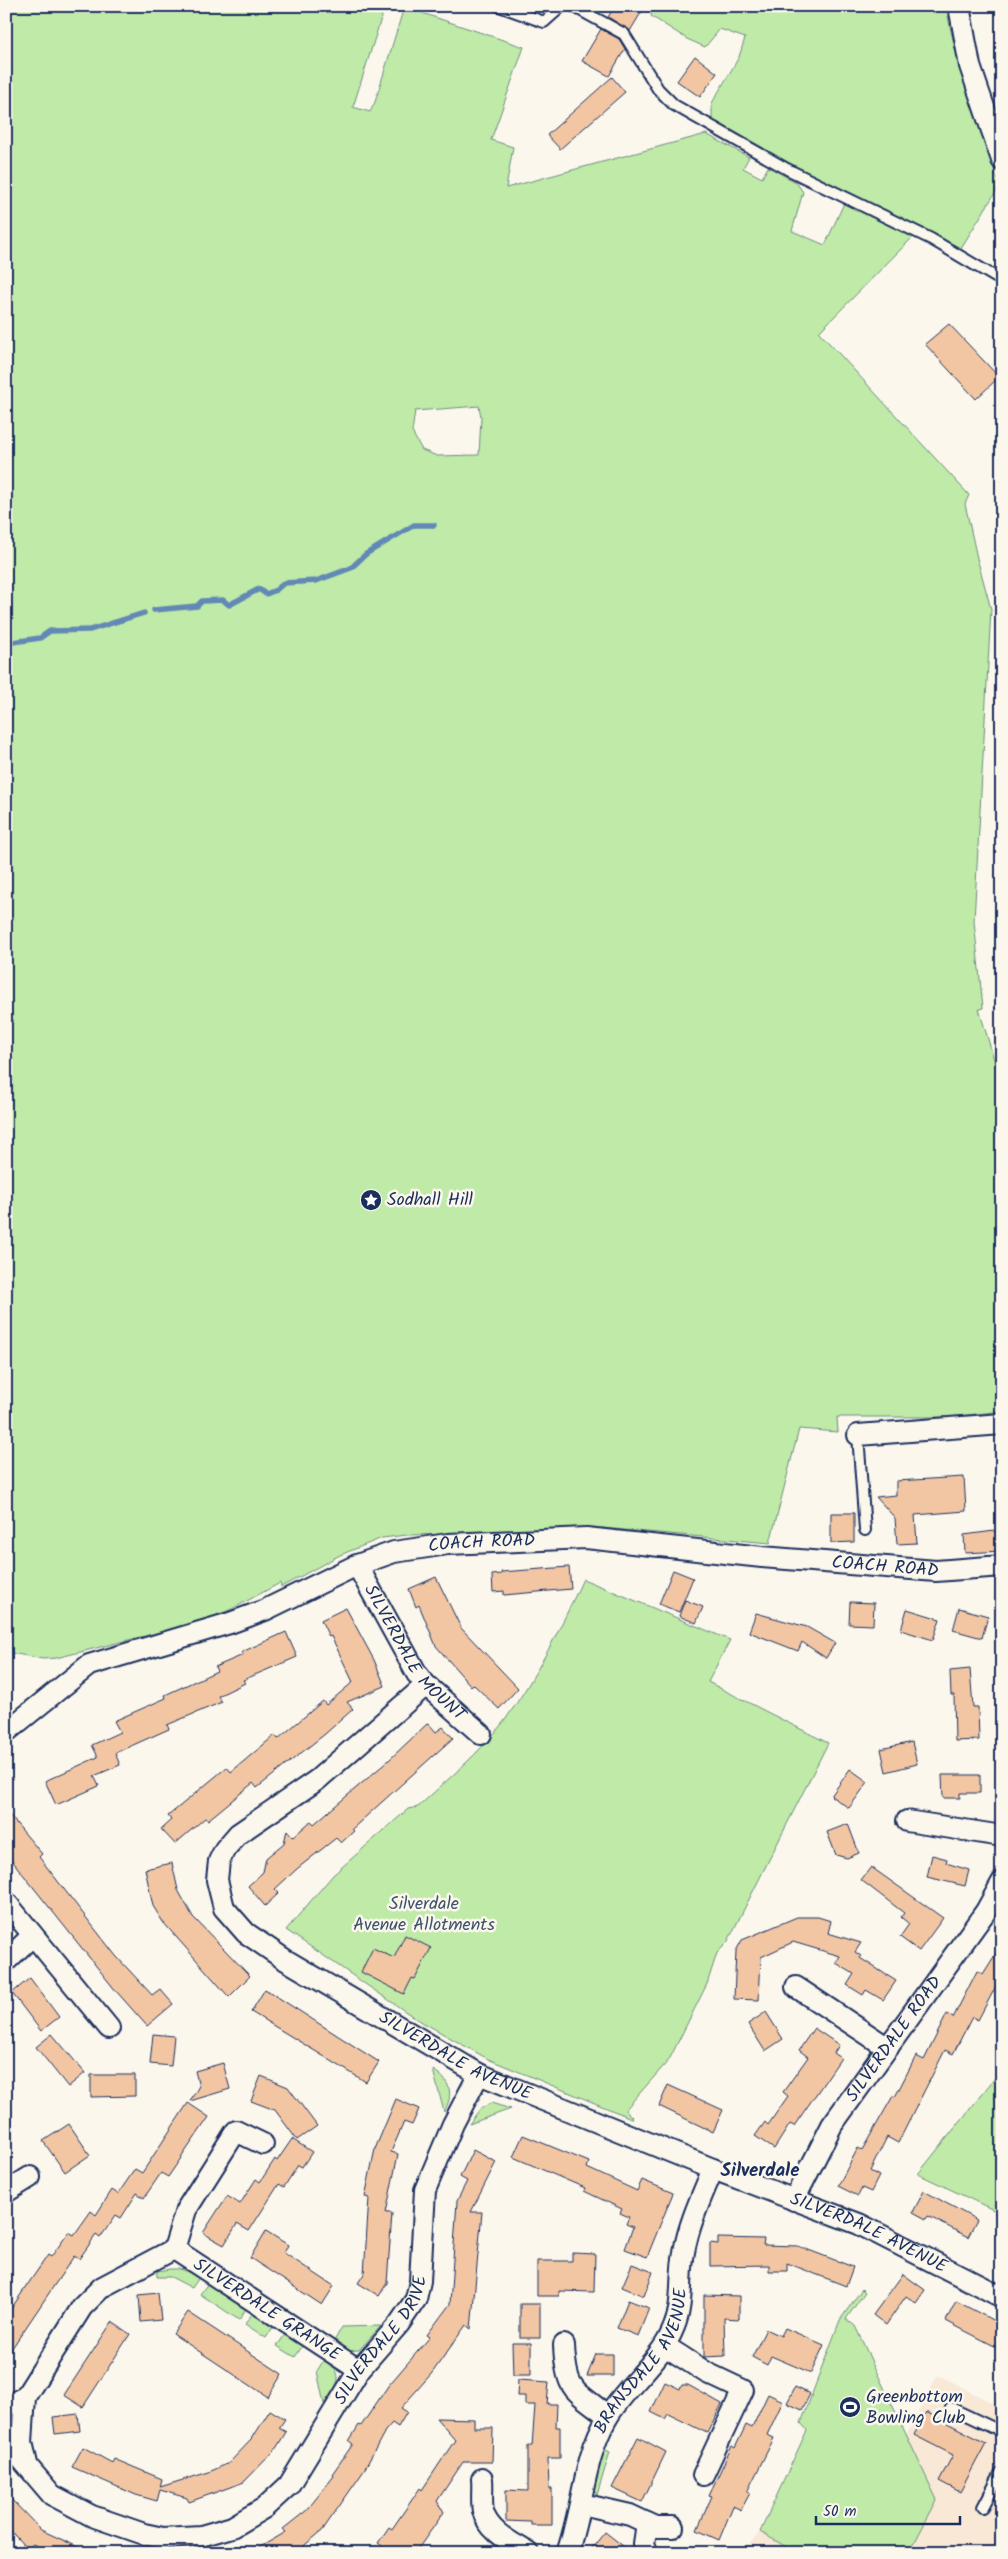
<svg xmlns="http://www.w3.org/2000/svg" width="1008" height="2559" font-family="Kalam,sans-serif">
  <style>
    .built { fill: #f9e8d6 }
    .green { fill: #bfeaa7; stroke: #6d8c82; fill-rule: evenodd }
    .lines { fill: none; stroke-linecap: round; stroke-linejoin: round }
    .stream { stroke: #6289b5; stroke-width: 5.5 }
    .building { fill: #f3c6a3; stroke: #1b2f5e }
    .lane-casing { stroke: #1b2f5e; stroke-width: 14 }
    .street-casing { stroke: #1b2f5e; stroke-width: 24 }
    .lane { stroke: #fbf7ec; stroke-width: 10 }
    .street { stroke: #fbf7ec; stroke-width: 20 }
    .labels { text-anchor: middle; dominant-baseline: central; stroke-width: 5; stroke-linejoin: round; paint-order: stroke }
    .poi-label { font-size: 18px; fill: #1b2f5e; stroke: #fbf7ec; text-anchor: start }
    .street-label { font-size: 18px; fill: #1b2f5e; stroke: #fbf7ec }
    .park-label { font-size: 18px; fill: #3c546d; stroke: #fbf7ec }
    .neighbourhood-label { font-size: 19px; font-weight: bold; fill: #1b2f5e; stroke: #fbf7ec }
  </style>
  <rect width="100%" height="100%" fill="#fbf7ec"/>
  <filter id="ink" filterUnits="userSpaceOnUse"><feTurbulence type="fractalNoise" baseFrequency=".02" numOctaves="2"/><feDisplacementMap in="SourceGraphic" scale="10" xChannelSelector="R" yChannelSelector="G"/><feConvolveMatrix kernelMatrix="1 2 1 2 8 2 1 2 1" color-interpolation-filters="sRGB"/></filter>
  <g filter="url(#ink)">
    <g class="built">
      <path d="M938,2375L1002,2408V2553H909L937,2500L906,2435Z"/>
      <path d="M760,2532L797,2553H742Z"/>
    </g>
    <g class="green">
      <path d="M6,6H385L353,107L370,112L375,102L404,7L524,47L491,140L513,147L506,188L706,134L749,157L743,168L762,178L768,167L796,182L803,192L792,231L825,245L844,203L913,237L819,332L969,495L965,504L977,558L991,609L974,921L983,1008L979,1009L1002,1086V1411L951,1417H837L838,1432L799,1429L770,1543L592,1527L499,1533L407,1535L382,1538L340,1555L281,1587L280,1583L232,1609L197,1623L56,1658L43,1659L6,1652ZM479,406L481,417L479,455L437,456L422,450L412,432L415,411Z"/>
      <path d="M653,6H946C957,68 978,126 1000,185L961,248L796,167L712,121V103L739,57L745,38L720,29L705,47L687,39L651,16Z"/>
      <path d="M583,1579L730,1640L708,1682L828,1743L727,1943L717,1953L707,1984L669,2060L625,2110L633,2118H631L488,2059L415,2018L286,1930L333,1875L408,1809L418,1807C448,1779 480,1753 505,1720C536,1677 561,1627 583,1579Z"/>
      <path d="M1002,2069V2214L918,2174Z"/>
      <path d="M433,2070C451,2081 454,2094 444,2112Z"/>
      <path d="M491,2103L511,2109L469,2124L480,2109Z"/>
      <path d="M170,2269H179L200,2276L192,2288L171,2277H157V2271Z"/>
      <path d="M209,2282L247,2307L239,2320L200,2294Z"/>
      <path d="M862,2289L865,2292L846,2319L855,2326L937,2500L909,2553H797L760,2532L807,2430L801,2423L840,2320Z"/>
      <path d="M254,2311L275,2324L266,2338L245,2324Z"/>
      <path d="M381,2326L359,2350L348,2351L333,2343L342,2327Z"/>
      <path d="M286,2333L304,2344L295,2357L277,2346Z"/>
      <path d="M325,2358C347,2377 337,2384 324,2404L317,2371Z"/>
      <path d="M604,2449L610,2452L597,2495L594,2490Z"/>
    </g>
    <g class="lines">
      <g class="stream">
        <path d="M154,610L197,606L202,601L223,600L229,605L259,589L266,594L276,590L284,583L316,581L351,568L366,554L414,525H434"/>
        <path d="M6,643L40,638L50,631L90,630L144,613"/>
      </g>
    </g>
    <g class="building">
      <path d="M615,6H645L630,31L608,17Z"/>
      <path d="M601,29L619,39L625,49L609,76L582,61Z"/>
      <path d="M695,56L717,73L700,97L677,81Z"/>
      <path d="M612,77L625,92L560,149L547,135Z"/>
      <path d="M949,324L999,377L976,399L925,344Z"/>
      <path d="M964,1477L966,1511L915,1515L917,1543L897,1544L895,1518L876,1497L896,1495V1481Z"/>
      <path d="M831,1513H854V1542L831,1543Z"/>
      <path d="M1002,1530V1551L965,1553L964,1535Z"/>
      <path d="M569,1567L571,1589L504,1595V1591L493,1592L492,1575L502,1574L501,1572Z"/>
      <path d="M673,1570L693,1578L679,1612L659,1604Z"/>
      <path d="M436,1577L461,1628L518,1688L499,1709L473,1684L471,1686L436,1646L419,1605L416,1607L409,1589Z"/>
      <path d="M685,1600L703,1607L696,1623L679,1616Z"/>
      <path d="M850,1602L874,1603L873,1625L849,1624Z"/>
      <path d="M346,1608L374,1660L385,1686L347,1702L353,1709L325,1734L257,1788L253,1783L208,1820L205,1818L175,1844L161,1829L171,1820L168,1816L227,1767L231,1772L275,1735L278,1739L323,1701L326,1705L353,1682L331,1636L329,1637L321,1620Z"/>
      <path d="M959,1608L988,1616L982,1638L953,1630Z"/>
      <path d="M907,1609L940,1619L933,1640L901,1630Z"/>
      <path d="M756,1613L807,1627L835,1643L826,1658L802,1642L798,1651L749,1632Z"/>
      <path d="M286,1632L297,1657L243,1680L245,1683L218,1696L222,1702L167,1725L169,1729L115,1753L120,1765L94,1776L99,1786L56,1805L45,1781L98,1757L92,1745L120,1732L114,1721L166,1698L165,1695L217,1671L215,1667L243,1655L242,1652Z"/>
      <path d="M970,1669L973,1707H978L979,1740L955,1741L954,1695H951L950,1671Z"/>
      <path d="M428,1723L436,1732L443,1727L453,1738L352,1829L354,1831L341,1843L336,1838L298,1868L275,1889L279,1893L265,1906L248,1886L263,1872L266,1858L284,1843L287,1830L293,1837L311,1821L314,1824L389,1760Z"/>
      <path d="M912,1742L917,1764L886,1772L881,1749Z"/>
      <path d="M850,1769L868,1782L849,1808L831,1796Z"/>
      <path d="M942,1775H980V1793H960V1798H943Z"/>
      <path d="M6,1811L42,1854L39,1857L116,1956L152,1995L160,1989L173,2004L147,2026L116,1991L6,1853Z"/>
      <path d="M848,1824L859,1853L847,1858L836,1855L827,1832Z"/>
      <path d="M932,1855L947,1859L946,1863L969,1870L965,1886L927,1877Z"/>
      <path d="M172,1863L178,1890L193,1917L250,1976L229,1997L163,1922L153,1906L145,1869Z"/>
      <path d="M871,1867L943,1918L919,1951L900,1937L909,1924L901,1917L904,1913L861,1880Z"/>
      <path d="M797,1917H818L831,1921L828,1933L861,1943L855,1952L861,1956L860,1958L896,1981L883,2000L866,1990L863,1995L847,1985L854,1974L836,1963L840,1956L793,1942L761,1957L759,2000L734,1999L736,1951L742,1940Z"/>
      <path d="M405,1935L431,1948L415,1979L412,1978L404,1994L361,1972L373,1948L394,1958Z"/>
      <path d="M1002,1944V1975L978,2020L972,2017L953,2054L945,2050L898,2143L887,2137L870,2171L879,2176L871,2192L862,2188L858,2196L838,2186L858,2148L862,2150L889,2103L893,2096L895,2097L916,2056L924,2060L947,2014L953,2018L977,1971L983,1974Z"/>
      <path d="M30,1978L59,2017L41,2031L12,1993Z"/>
      <path d="M265,1989L379,2062L366,2082L251,2012Z"/>
      <path d="M766,2012L783,2039L765,2051L748,2024Z"/>
      <path d="M814,2028L839,2045L834,2053L841,2058L794,2126L790,2124L774,2149L755,2136L765,2122L768,2125L788,2096L783,2092L808,2057L799,2050Z"/>
      <path d="M52,2034L85,2073L68,2087L36,2047Z"/>
      <path d="M153,2034L174,2036L171,2066L150,2064Z"/>
      <path d="M223,2063L230,2089L190,2101L199,2086L195,2071Z"/>
      <path d="M91,2075H135V2096L91,2097Z"/>
      <path d="M261,2076L288,2087L317,2126L297,2140L275,2110L251,2101Z"/>
      <path d="M668,2085L723,2110L713,2132L659,2106Z"/>
      <path d="M396,2099L419,2109L412,2125L404,2122L391,2152L398,2154L386,2213H392L387,2283L379,2296L358,2283L364,2274L369,2198L365,2197L375,2149Z"/>
      <path d="M188,2103L209,2117L168,2177L161,2173L144,2198L137,2193L121,2218L116,2215L100,2238L96,2235L79,2259L74,2256L6,2357V2316L48,2255L51,2257L69,2232L74,2235L91,2211L96,2215L112,2190L118,2194L135,2169L142,2173Z"/>
      <path d="M69,2124L90,2155L65,2172L43,2141Z"/>
      <path d="M523,2135L589,2162L587,2168L637,2191L642,2180L673,2193L647,2257L625,2249L633,2227L626,2224L629,2217L620,2213L622,2209L584,2191L585,2188L513,2157Z"/>
      <path d="M292,2139L312,2152L302,2167L298,2165L284,2187L279,2184L249,2231L237,2224L224,2245L203,2233L227,2196L240,2204L256,2179L260,2182L275,2159L277,2161Z"/>
      <path d="M473,2150L496,2162L471,2212H482L471,2329L466,2325L432,2373L401,2408L407,2412L398,2427L392,2423L385,2431L363,2472L322,2531L295,2553H250L286,2532L283,2529L307,2510L334,2476L332,2474L353,2444L349,2441L359,2425L361,2426L388,2386L430,2337L427,2335L450,2304L457,2201L467,2181L460,2177Z"/>
      <path d="M924,2191L977,2220L968,2237L928,2216L926,2219L913,2212Z"/>
      <path d="M266,2231L288,2245L284,2253L334,2286L322,2305L250,2258Z"/>
      <path d="M718,2238L764,2239L763,2245L798,2246L853,2267L846,2286L787,2263V2271H769V2265L710,2266V2243L718,2244Z"/>
      <path d="M572,2253L595,2254L594,2292L559,2291V2296H537V2261H572Z"/>
      <path d="M632,2264L653,2272L644,2296L622,2287Z"/>
      <path d="M903,2274L925,2290L916,2303L906,2296L886,2325L873,2315Z"/>
      <path d="M158,2293L161,2320L141,2322L139,2295Z"/>
      <path d="M704,2295L739,2296V2319L724,2318L725,2356L704,2357Z"/>
      <path d="M628,2300L649,2308L638,2336L617,2328Z"/>
      <path d="M956,2301L1002,2325V2350L946,2321Z"/>
      <rect x="520" y="2304" width="20" height="34"/>
      <path d="M188,2312L282,2374L268,2397L173,2334Z"/>
      <path d="M112,2322L130,2334L83,2407L64,2395Z"/>
      <path d="M785,2328L824,2345L811,2373L771,2356L767,2365L752,2357L766,2329L781,2336Z"/>
      <path d="M512,2343H531V2375H513Z"/>
      <path d="M596,2354H613V2376H587Z"/>
      <path d="M518,2380L549,2382L547,2404H557L556,2427H560V2458H548L549,2489H552V2525H531V2522L506,2521V2490L528,2491V2446H532L535,2405H525V2396H517Z"/>
      <path d="M665,2382L680,2389L682,2385H688L722,2404L707,2433L668,2414L665,2419L651,2412Z"/>
      <path d="M795,2387L810,2394L802,2410L787,2403Z"/>
      <path d="M768,2394L783,2401L767,2435L774,2438L747,2492L750,2493L741,2510L733,2506L719,2540L697,2530L712,2496L709,2495L732,2446L735,2448L746,2425L752,2428Z"/>
      <path d="M270,2410L285,2419L279,2428L286,2432L275,2450L244,2482L189,2502L187,2498L160,2490L157,2501L136,2495L72,2467L83,2447L112,2463L114,2459L162,2479L160,2487L209,2472L229,2463L252,2439Z"/>
      <path d="M926,2412L986,2443L960,2492L939,2481L953,2455L914,2435Z"/>
      <path d="M78,2414L80,2431L55,2434L53,2417Z"/>
      <path d="M436,2418L474,2419V2428H493L492,2462H463L437,2501L444,2512L415,2553H391L378,2543L389,2527L392,2529L420,2488L422,2490L455,2440Z"/>
      <path d="M638,2437L666,2452L642,2502L612,2488Z"/>
      <path d="M6,2494L41,2530L91,2553H52L33,2544L27,2549L6,2526Z"/>
      <path d="M605,2532L632,2553H588Z"/>
    </g>
    <g class="lines">
      <g class="lane-casing">
        <g id="lane">
          <path d="M499,6L544,22L562,6"/>
          <path d="M573,6L624,34L658,89L674,105L787,169L931,239L1002,281"/>
          <path d="M858,1435L865,1530"/>
          <path d="M951,2408L1002,2432"/>
          <path d="M983,2507L1002,2471"/>
        </g>
      </g>
      <g class="street-casing">
        <g id="street">
          <path d="M959,6L970,66L1002,160"/>
          <path d="M858,1435L1002,1424"/>
          <path id="s1" d="M357,1565L417,1674L426,1685L481,1734"/>
          <path id="s2" d="M426,1685L317,1780L238,1834L225,1849L219,1861L217,1880L224,1908L246,1933L284,1959L479,2074L713,2169L859,2224L1002,2297"/>
          <path id="s3" d="M6,1732L89,1665L230,1623L265,1610L357,1565L394,1552L448,1544L586,1538L762,1557L936,1571L1002,1566"/>
          <path d="M907,1821L1002,1836"/>
          <path d="M6,1902L109,2028"/>
          <path d="M6,1961L32,1936"/>
          <path d="M796,1987L888,2048"/>
          <path d="M6,2192L30,2177"/>
          <path id="s4" d="M794,2200L832,2125L986,1911L1002,1882"/>
          <path d="M174,2249L186,2210L236,2131L263,2144"/>
          <path d="M564,2345C566,2391 573,2389 608,2416"/>
          <path d="M665,2346L707,2373L743,2390L703,2475"/>
          <path d="M6,2406L25,2397"/>
          <path id="s5" d="M6,2441L52,2495L92,2516L144,2534L163,2538L201,2536L232,2527L264,2508L289,2485L359,2370L399,2324L416,2299L420,2281L425,2190L453,2124L479,2074"/>
          <path id="s6" d="M27,2464L22,2442L25,2397L82,2307L102,2287L174,2249L359,2370"/>
          <path d="M482,2479C483,2489 481,2501 483,2511C488,2532 513,2543 529,2553"/>
          <path d="M582,2504L630,2515L647,2523L644,2544L648,2553"/>
          <path d="M647,2523L656,2527H673"/>
          <path id="s7" d="M567,2553C583,2509 583,2459 607,2418C626,2385 660,2363 674,2327C684,2303 679,2277 684,2252C689,2223 702,2196 713,2169"/>
        </g>
      </g>
      <use href="#lane" class="lane"/>
      <use href="#street" class="street"/>
    </g>
  </g>
  <defs>
    <g id="sight-disc" transform="scale(1.125)"><circle r="9.5" fill="#1b2f5e" stroke="#fbf7ec"/><path d="M0-6L1.8-2.2L6-1.7L2.9 1.2L3.7 5.4L0 3.3L-3.7 5.4L-2.9 1.2L-6-1.7L-1.8-2.2Z" fill="#fff"/></g>
    <g id="stadium-disc" transform="scale(1.125)"><circle r="9.5" fill="#1b2f5e" stroke="#fbf7ec"/><path d="M0-5a6.5 5 0 1 0 0 10a6.5 5 0 1 0 0-10ZM-3.5-1.8h7v3.6h-7Z" fill="#fff"/></g>
  </defs>
  <g fill-rule="evenodd">
    <use href="#sight-disc" x="371" y="1200"/>
    <use href="#stadium-disc" x="850" y="2407"/>
  </g>
  <g class="labels">
    <g class="poi-label">
      <text x="387" y="1200">Sodhall Hill</text>
      <text x="866" y="2397">Greenbottom<tspan x="866" dy="21">Bowling Club</tspan></text>
    </g>
    <g class="street-label">
      <text stroke="none"><textPath href="#s3" startOffset="521">COACH ROAD</textPath></text>
      <text stroke="none"><textPath href="#s3" startOffset="926">COACH ROAD</textPath></text>
      <text stroke="none"><textPath href="#s1" startOffset="106">SILVERDALE MOUNT</textPath></text>
      <text stroke="none"><textPath href="#s4" startOffset="190">SILVERDALE ROAD</textPath></text>
      <text stroke="none"><textPath href="#s2" startOffset="598">SILVERDALE AVENUE</textPath></text>
      <text stroke="none"><textPath href="#s2" startOffset="1048">SILVERDALE AVENUE</textPath></text>
      <text stroke="none"><textPath href="#s6" startOffset="395">SILVERDALE GRANGE</textPath></text>
      <text stroke="none"><textPath href="#s5" startOffset="505">SILVERDALE DRIVE</textPath></text>
      <text stroke="none"><textPath href="#s7" startOffset="210">BRANSDALE AVENUE</textPath></text>
    </g>
    <g class="park-label">
      <text x="424" y="1904">Silverdale<tspan x="424" dy="21">Avenue Allotments</tspan></text>
    </g>
    <g class="neighbourhood-label">
      <text x="760" y="2171">Silverdale</text>
    </g>
  </g>
  <rect width="1008" height="2559" fill="none" stroke="#fbf7ec" stroke-width="25"/>
  <rect x="12" y="12" width="983" height="2534" fill="none" stroke="#1b2f5e" stroke-width="2" filter="url(#ink)"/>
  <path d="M816 2516v8h144v-8" fill="none" stroke="#1b2f5e" stroke-width="2.5"/>
  <text x="823" y="2516" font-size="15" fill="#1b2f5e" stroke="#fbf7ec" stroke-width="4" paint-order="stroke">50 m</text>
</svg>
